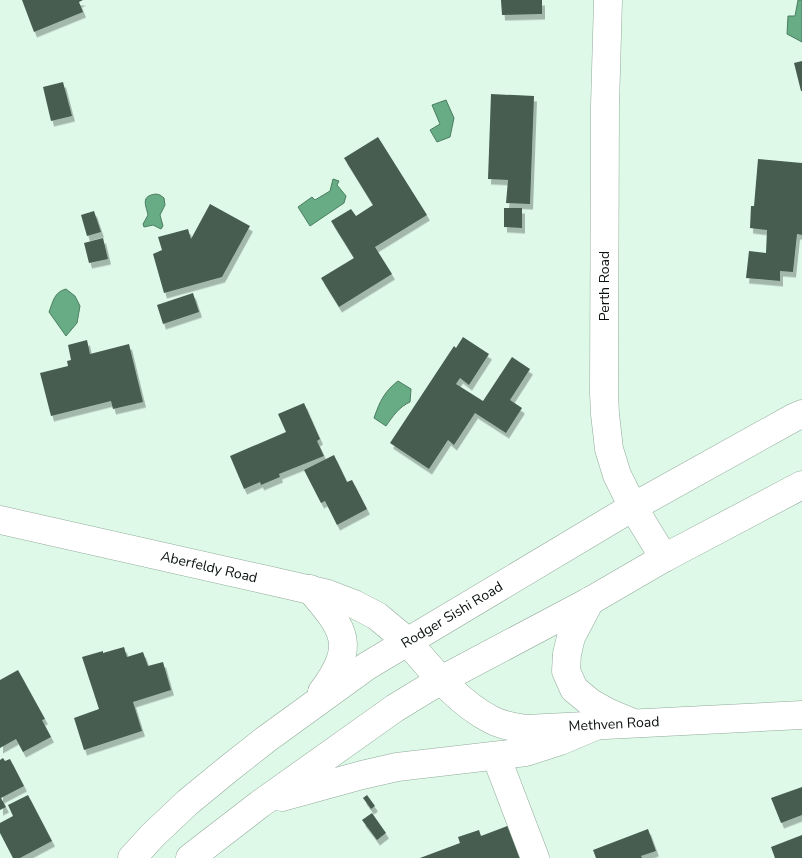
<svg xmlns="http://www.w3.org/2000/svg" width="802" height="858" font-family="'Nunito Sans',sans-serif">
  <style>
    .water { fill: #67ac85; stroke: #4b7e61 }
    .building { fill: #465d4f; filter: url(#shadow) }
    .lines { fill: none; stroke-linecap: round; stroke-linejoin: round }
    .minor-casing { stroke: #91aa9a; stroke-width: 29 }
    .tertiary-casing { stroke: #91aa9a; stroke-width: 29 }
    .secondary-casing { stroke: #91aa9a; stroke-width: 29 }
    .minor { stroke: #fff; stroke-width: 28 }
    .tertiary { stroke: #fff; stroke-width: 28 }
    .secondary { stroke: #fff; stroke-width: 28 }
    .labels { text-anchor: middle; dominant-baseline: central; stroke-width: 5; stroke-linejoin: round; paint-order: stroke }
    .street-label { font-size: 14px; fill: #09120c; stroke: #fff }
  </style>
  <defs>
    <filter id="shadow"><feDropShadow dx="3" dy="5.5" stdDeviation="0" flood-color="#0004"/></filter>
  </defs>
  <rect width="100%" height="100%" fill="#def9e8"/>
  <g class="water">
    <path d="M798,0H802V42L787,34L788,16H795Z"/>
    <path d="M446,100L454,118L450,137L437,142L430,130L440,124L432,105Z"/>
    <path d="M333,179L339,181L337,185L346,196L344,203L310,226L298,207L312,197L315,200L330,191Z"/>
    <path d="M156,194L160,195L164,198L165,205L160,215L163,226L161,229L153,225L144,227L143,224L148,215C146,205 140,196 156,194Z"/>
    <path d="M66,289L75,296L80,306L77,323L66,336L49,312C53,302 54,292 66,289Z"/>
    <path d="M398,381L411,389L410,402C399,407 393,416 386,426L374,418C380,401 384,392 398,381Z"/>
  </g>
  <g class="building">
    <path d="M22,0H83L79,2L83,12L34,32Z"/>
    <path d="M501,0H542V14L502,15Z"/>
    <path d="M802,61V91H801L794,63Z"/>
    <path d="M63,82L72,116L51,121L43,87Z"/>
    <path d="M491,94L534,96L530,204L506,203L508,180L488,179Z"/>
    <path d="M378,137L427,215L375,247L392,274L339,307L321,278L354,258L331,221L351,209L356,216L373,205L344,158Z"/>
    <path d="M758,159L802,163V235L797,234L793,272L780,271V281L746,278L749,251L766,253L767,230L750,228L751,206H754Z"/>
    <path d="M210,204L250,226L222,277L164,293L153,254L162,250L158,237L188,229L191,239Z"/>
    <path d="M504,208H522V228L504,227Z"/>
    <path d="M94,211L101,232L87,236L81,215Z"/>
    <path d="M103,238L108,259L89,263L84,243Z"/>
    <path d="M193,293L199,312L163,324L157,305Z"/>
    <path d="M463,337L489,354L469,385L460,378L456,384L483,401L512,357L530,369L510,400L522,408L506,433L475,413L454,445L448,440L429,469L390,443L454,346L456,348Z"/>
    <path d="M87,340L90,354L129,344L143,402L113,409L111,401L51,416L40,373L68,366L67,361L71,360L68,345Z"/>
    <path d="M304,403L320,439L317,441L324,456L279,474L280,477L261,485L260,482L244,489L230,456L286,432L278,414Z"/>
    <path d="M334,455L347,482L352,480L367,509L337,525L325,501L321,503L304,470Z"/>
    <path d="M124,647L127,657L143,652L148,666L163,662L171,690L133,702L142,731L84,750L74,718L99,709L82,657L103,651V653Z"/>
    <path d="M18,670L45,719L42,720L51,737L23,752L16,739L0,748V680Z"/>
    <path d="M3,758L5,761L10,759L24,786L1,798L6,807L0,810V760Z"/>
    <path d="M802,787V815L781,823L771,798Z"/>
    <path d="M28,795L52,841L20,858H13L0,833V823L13,816L8,805Z"/>
    <path d="M367,795L375,806L371,809L363,798Z"/>
    <path d="M372,813L386,833L377,840L362,820Z"/>
    <path d="M515,823L528,858H420L460,843L458,837L479,830L481,836Z"/>
    <path d="M648,829L656,851L641,856L642,858H596L593,850Z"/>
    <path d="M802,835V858H775L771,847Z"/>
  </g>
  <g class="lines">
    <g class="minor-casing">
      <g id="minor">
        <path d="M608,0L605,106L604,393L605,414L609,449L617,475L633,507L664,558"/>
        <path d="M0,520L267,580L328,594L354,604L377,616L407,641"/>
        <path d="M496,756L535,858"/>
      </g>
    </g>
    <g class="tertiary-casing">
      <path id="tertiary" d="M407,641C432,670 458,703 492,720C503,726 515,727 526,729L802,715"/>
    </g>
    <g class="secondary-casing">
      <g id="secondary">
        <path d="M310,589C345,630 357,645 322,692"/>
        <path d="M590,601L571,637L567,654L566,671L574,689L591,703L609,713L633,723"/>
        <path d="M282,797L362,775L397,767L526,752L560,741L598,725"/>
        <path d="M132,858L153,835L188,802L227,770L265,740L367,666L633,507L793,418L802,414"/>
        <path d="M190,858L260,804L395,708L441,680L590,601L664,558L802,485"/>
      </g>
    </g>
    <use href="#minor" class="minor"/>
    <use href="#tertiary" class="tertiary"/>
    <use href="#secondary" class="secondary"/>
  </g>
  <g class="labels">
    <g class="street-label">
      <text transform="translate(604 286) rotate(-90)">Perth Road</text>
      <text transform="translate(209 567) rotate(13)">Aberfeldy Road</text>
      <text transform="translate(452 615) rotate(-31)">Rodger Sishi Road</text>
      <text transform="translate(614 724) rotate(-3)">Methven Road</text>
    </g>
  </g>
</svg>
